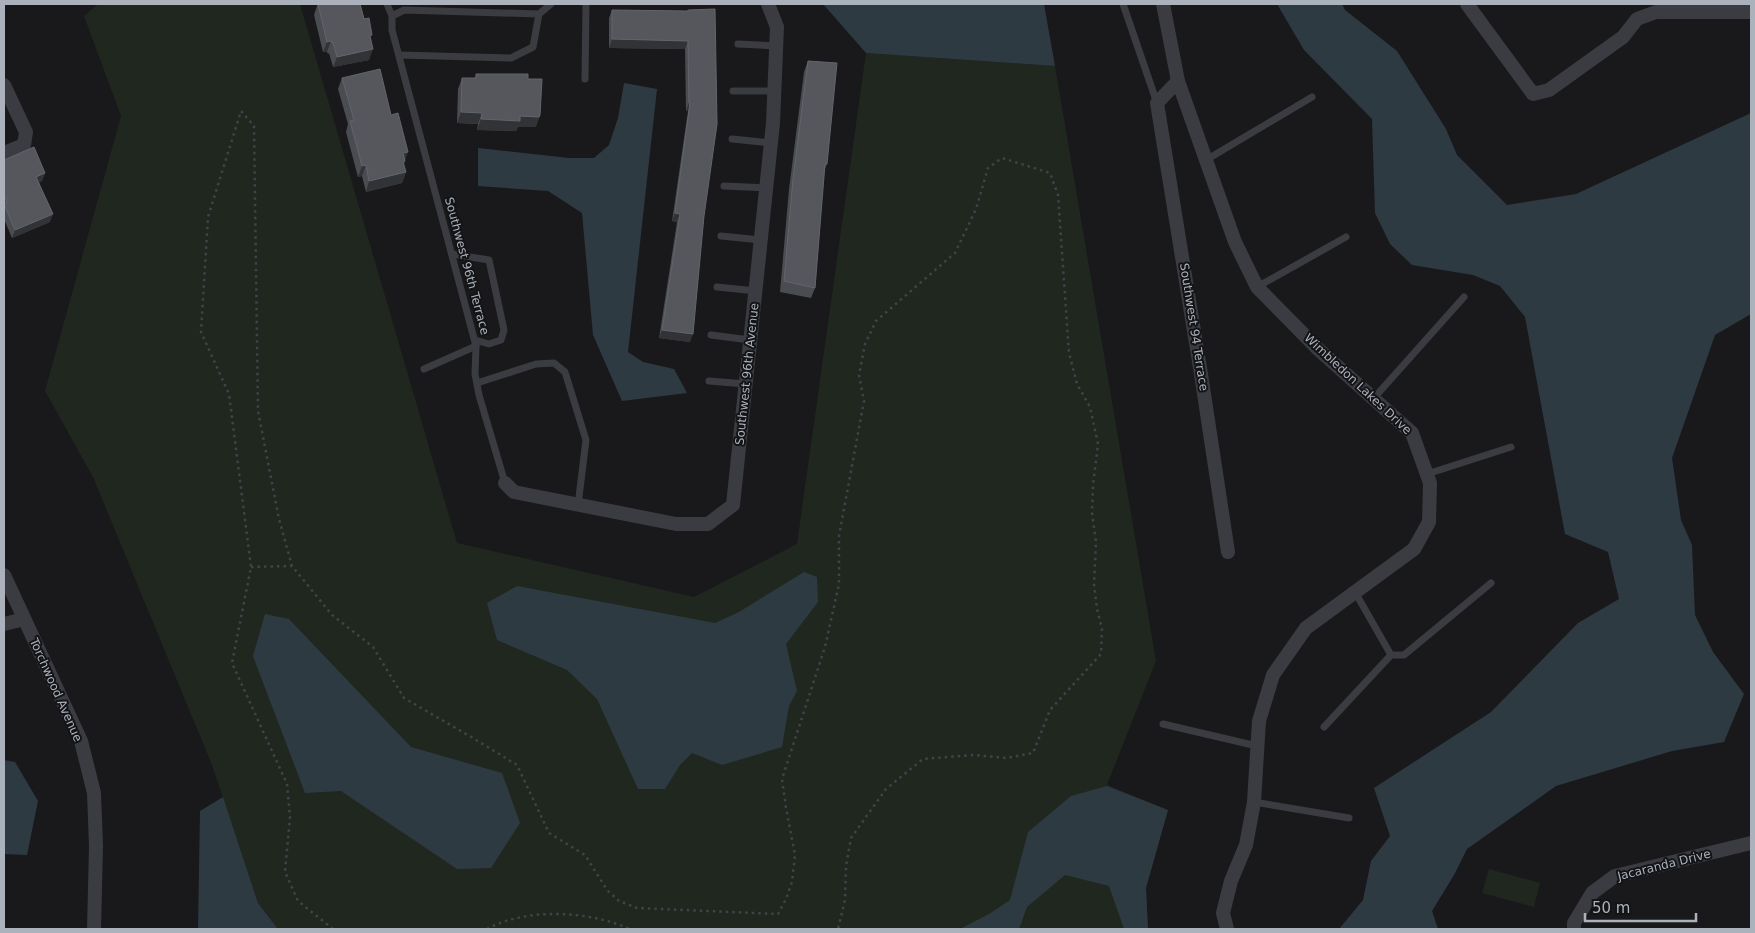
<svg xmlns="http://www.w3.org/2000/svg" width="1755" height="933" font-family="'DejaVu Sans',sans-serif">
  <style>
    .green { fill: #1f271f }
    .water { fill: #2e3a41 }
    .lines { fill: none; stroke-linecap: round; stroke-linejoin: round }
    .path { stroke: #404348; stroke-width: 2.5; stroke-dasharray: 2.5 4; stroke-linecap: butt }
    .service { stroke: #3a3c41; stroke-width: 7 }
    .minor { stroke: #3a3c41; stroke-width: 14 }
    .wall { fill: #4a4c51 }
    .shaded-wall { fill: #323337 }
    .building { fill: #55575d; stroke: #62656c }
    .labels { text-anchor: middle; dominant-baseline: central; stroke-width: 4; stroke-linejoin: round; paint-order: stroke }
    .street-label { font-size: 12px; fill: #abb2bc; stroke: #141417 }
  </style>
  <rect width="100%" height="100%" fill="#19191c"/>
  <g class="green">
    <path d="M98,4H300L457,543L694,597L797,544L866,53L1055,66L1156,661L1107,785L1168,810L1146,888L1148,929H278L258,903L212,765L93,477L45,391L121,116L84,16Z"/>
    <path d="M1489,869L1540,883L1534,907L1482,893Z"/>
  </g>
  <g class="water">
    <path d="M823,4H1044L1055,66L866,53Z"/>
    <path d="M1277,4H1342L1345,10L1397,51L1446,129L1457,155L1507,205L1576,194L1751,113V314L1715,335L1672,458L1681,520L1692,545L1695,615L1713,652L1744,694L1724,742L1672,751L1556,786L1467,849L1454,875L1432,911L1438,929H1339L1363,900L1371,861L1390,836L1374,788L1491,712L1578,623L1619,599L1608,552L1565,534L1525,317L1500,286L1473,275L1412,265L1390,244L1375,213L1372,119L1304,50Z"/>
    <path d="M624,83L657,89L628,352L643,362L674,369L687,393L622,401L593,335L582,213L548,191L478,186V148L569,158H594L609,145L618,118Z"/>
    <path d="M804,572L817,577L818,602L786,644L797,691L789,706L782,747L722,765L692,753L680,765L665,789H638L597,699L567,670L497,640L487,603L517,586L715,623L739,612Z"/>
    <path d="M265,614L289,619L411,747L502,773L520,823L491,868L457,869L341,791L305,793L253,656Z"/>
    <path d="M4,760L15,762L38,801L27,855L4,854Z"/>
    <path d="M1107,786L1168,810L1146,888L1148,929H1124L1109,886L1065,875L1027,907L1019,929H960L989,914L1010,900L1028,832L1071,796Z"/>
    <path d="M223,797L258,903L278,929H198L200,811Z"/>
  </g>
  <g class="lines">
    <g class="path">
      <path d="M251,567L292,566"/>
      <path d="M333,929L298,901L285,872L290,817L287,784L232,663L251,567L229,394L201,332L208,217L241,111L254,126L258,411L279,519L292,566L332,615L373,647L404,698L473,738L517,765L549,833L585,855L607,890L619,901L637,908L778,914L786,899L792,882L795,855L786,808L782,779L825,647L839,584V536L864,401L859,375L865,344L876,321L955,253L976,209L988,168L1002,158L1050,173L1058,195L1069,353L1077,384L1090,407L1098,444L1093,485L1092,513L1096,542L1094,584L1097,609L1102,629L1101,654L1050,710L1033,753L1007,758L973,755L923,759L886,789L851,838L846,866L845,900L838,929"/>
      <path d="M487,929C528,907 589,911 630,929"/>
    </g>
    <g class="service">
      <path d="M387,4L392,16"/>
      <path d="M1123,4L1157,103"/>
      <path d="M738,44L776,46"/>
      <path d="M399,55L511,58L533,47L539,14"/>
      <path d="M585,79L586,4"/>
      <path d="M733,91H774"/>
      <path d="M732,139L771,143"/>
      <path d="M1206,160L1312,97"/>
      <path d="M724,186L767,188"/>
      <path d="M721,236L761,240"/>
      <path d="M452,254L489,260L504,330L501,340L489,344L475,340"/>
      <path d="M717,287L756,291"/>
      <path d="M1257,287L1346,237"/>
      <path d="M711,335L750,340"/>
      <path d="M424,369L476,346"/>
      <path d="M709,381L746,384"/>
      <path d="M477,383L536,364L554,363L565,372L586,440L578,505"/>
      <path d="M1374,398L1464,297"/>
      <path d="M1427,474L1511,447"/>
      <path d="M505,483L479,395L475,374L476,346L392,30V16L404,10L539,14L551,4"/>
      <path d="M1355,592L1391,655H1404L1491,583"/>
      <path d="M1163,724L1257,746"/>
      <path d="M1324,727L1391,655"/>
      <path d="M1254,802L1349,818"/>
    </g>
    <g class="minor">
      <path d="M1163,4L1178,81L1235,242L1257,287L1318,349L1412,433L1430,483L1429,522L1414,549L1306,628L1273,675L1259,721L1254,802L1246,845L1231,881L1223,913L1227,929"/>
      <path d="M1467,4L1533,94L1549,90L1623,37L1637,19L1656,12H1751"/>
      <path d="M1178,81L1157,103L1201,374L1228,552"/>
      <path d="M4,85L26,132L24,145L4,153"/>
      <path d="M505,483L514,492L676,524H708L733,505L773,123L777,27L768,4"/>
      <path d="M4,575L81,741L94,793L96,846L94,929"/>
      <path d="M4,624L24,619"/>
      <path d="M1574,929V923L1592,893L1615,876L1751,843"/>
    </g>
  </g>
  <g class="wall">
    <path d="M317,4H360L371,40L369,60L333,67L329,53L328,54L327,52H323L314,15L317,6Z"/>
    <path d="M612,10L687,11L688,10L704,216L690,342L659,338L677,222L672,221L688,111H686L685,49L609,48V18Z"/>
    <path d="M808,61L827,164L824,171L815,288L811,298L780,292L789,189L804,72Z"/>
    <path d="M476,74L528,79L540,115L536,126L535,127H518L516,131L477,130L478,124L457,123L458,89L462,78H475Z"/>
    <path d="M342,78L391,115L405,161L404,165L406,172L402,183L366,192L362,176L358,177L346,132L348,124L338,89Z"/>
    <path d="M4,160L45,173L42,181L39,182L50,222L12,238L4,219Z"/>
  </g>
  <g class="shaded-wall">
    <path d="M612,39L688,41L685,49L609,48Z"/>
    <path d="M331,41L327,52H323L327,42Z"/>
    <path d="M373,49L369,60L333,67L337,57Z"/>
    <path d="M689,103H690L688,111H686Z"/>
    <path d="M461,112L482,113L478,124L457,123Z"/>
    <path d="M540,115L536,126L535,127H518L516,131L477,130L481,119Z"/>
    <path d="M408,152L401,172L403,153Z"/>
    <path d="M366,165L362,176L358,177L362,166Z"/>
    <path d="M406,172L402,183L366,192L369,181Z"/>
    <path d="M45,173L42,181L33,185L36,177Z"/>
    <path d="M675,213L680,214L677,222L672,221Z"/>
    <path d="M53,214L50,222L12,238L15,230Z"/>
    <path d="M662,330L693,334L690,342L659,338Z"/>
  </g>
  <g class="building">
    <path d="M318,4H360L364,19L369,18L372,35L370,36L373,49L337,57L333,42L332,43L331,41L327,42Z"/>
    <path d="M715,9L717,124L704,216L693,334L662,330L680,214L675,213L690,103H689L688,41L612,39V10L688,11V10Z"/>
    <path d="M808,61L837,63L827,164H825L815,288L784,281L793,179Z"/>
    <path d="M380,69L391,115L398,113L408,152L403,153L405,161L403,162L406,172L369,181L366,165L362,166L350,121L354,120L342,78Z"/>
    <path d="M476,74H528V79H542L540,115L539,117L520,116V121L481,119L482,113L461,112L462,78H476Z"/>
    <path d="M34,147L45,173L36,177L53,214L15,230L4,204L7,202L4,194V160Z"/>
  </g>
  <g class="labels">
    <g class="street-label">
      <text transform="translate(467 266) rotate(75)">Southwest 96th Terrace</text>
      <text transform="translate(1194 327) rotate(81)">Southwest 94 Terrace</text>
      <text transform="translate(747 374) rotate(-84)">Southwest 96th Avenue</text>
      <text transform="translate(1358 384) rotate(43)">Wimbledon Lakes Drive</text>
      <text transform="translate(56 690) rotate(66)">Torchwood Avenue</text>
      <text transform="translate(1664 865) rotate(-14)">Jacaranda Drive</text>
    </g>
  </g>
  <rect width="1755" height="933" fill="none" stroke="#abb2bc" stroke-width="10"/>
  <path d="M1585 913v8h111v-8" fill="none" stroke="#abb2bc" stroke-width="2.5"/>
  <text x="1592" y="913" font-size="15" fill="#abb2bc" stroke="#141417" stroke-width="4" paint-order="stroke">50 m</text>
</svg>
